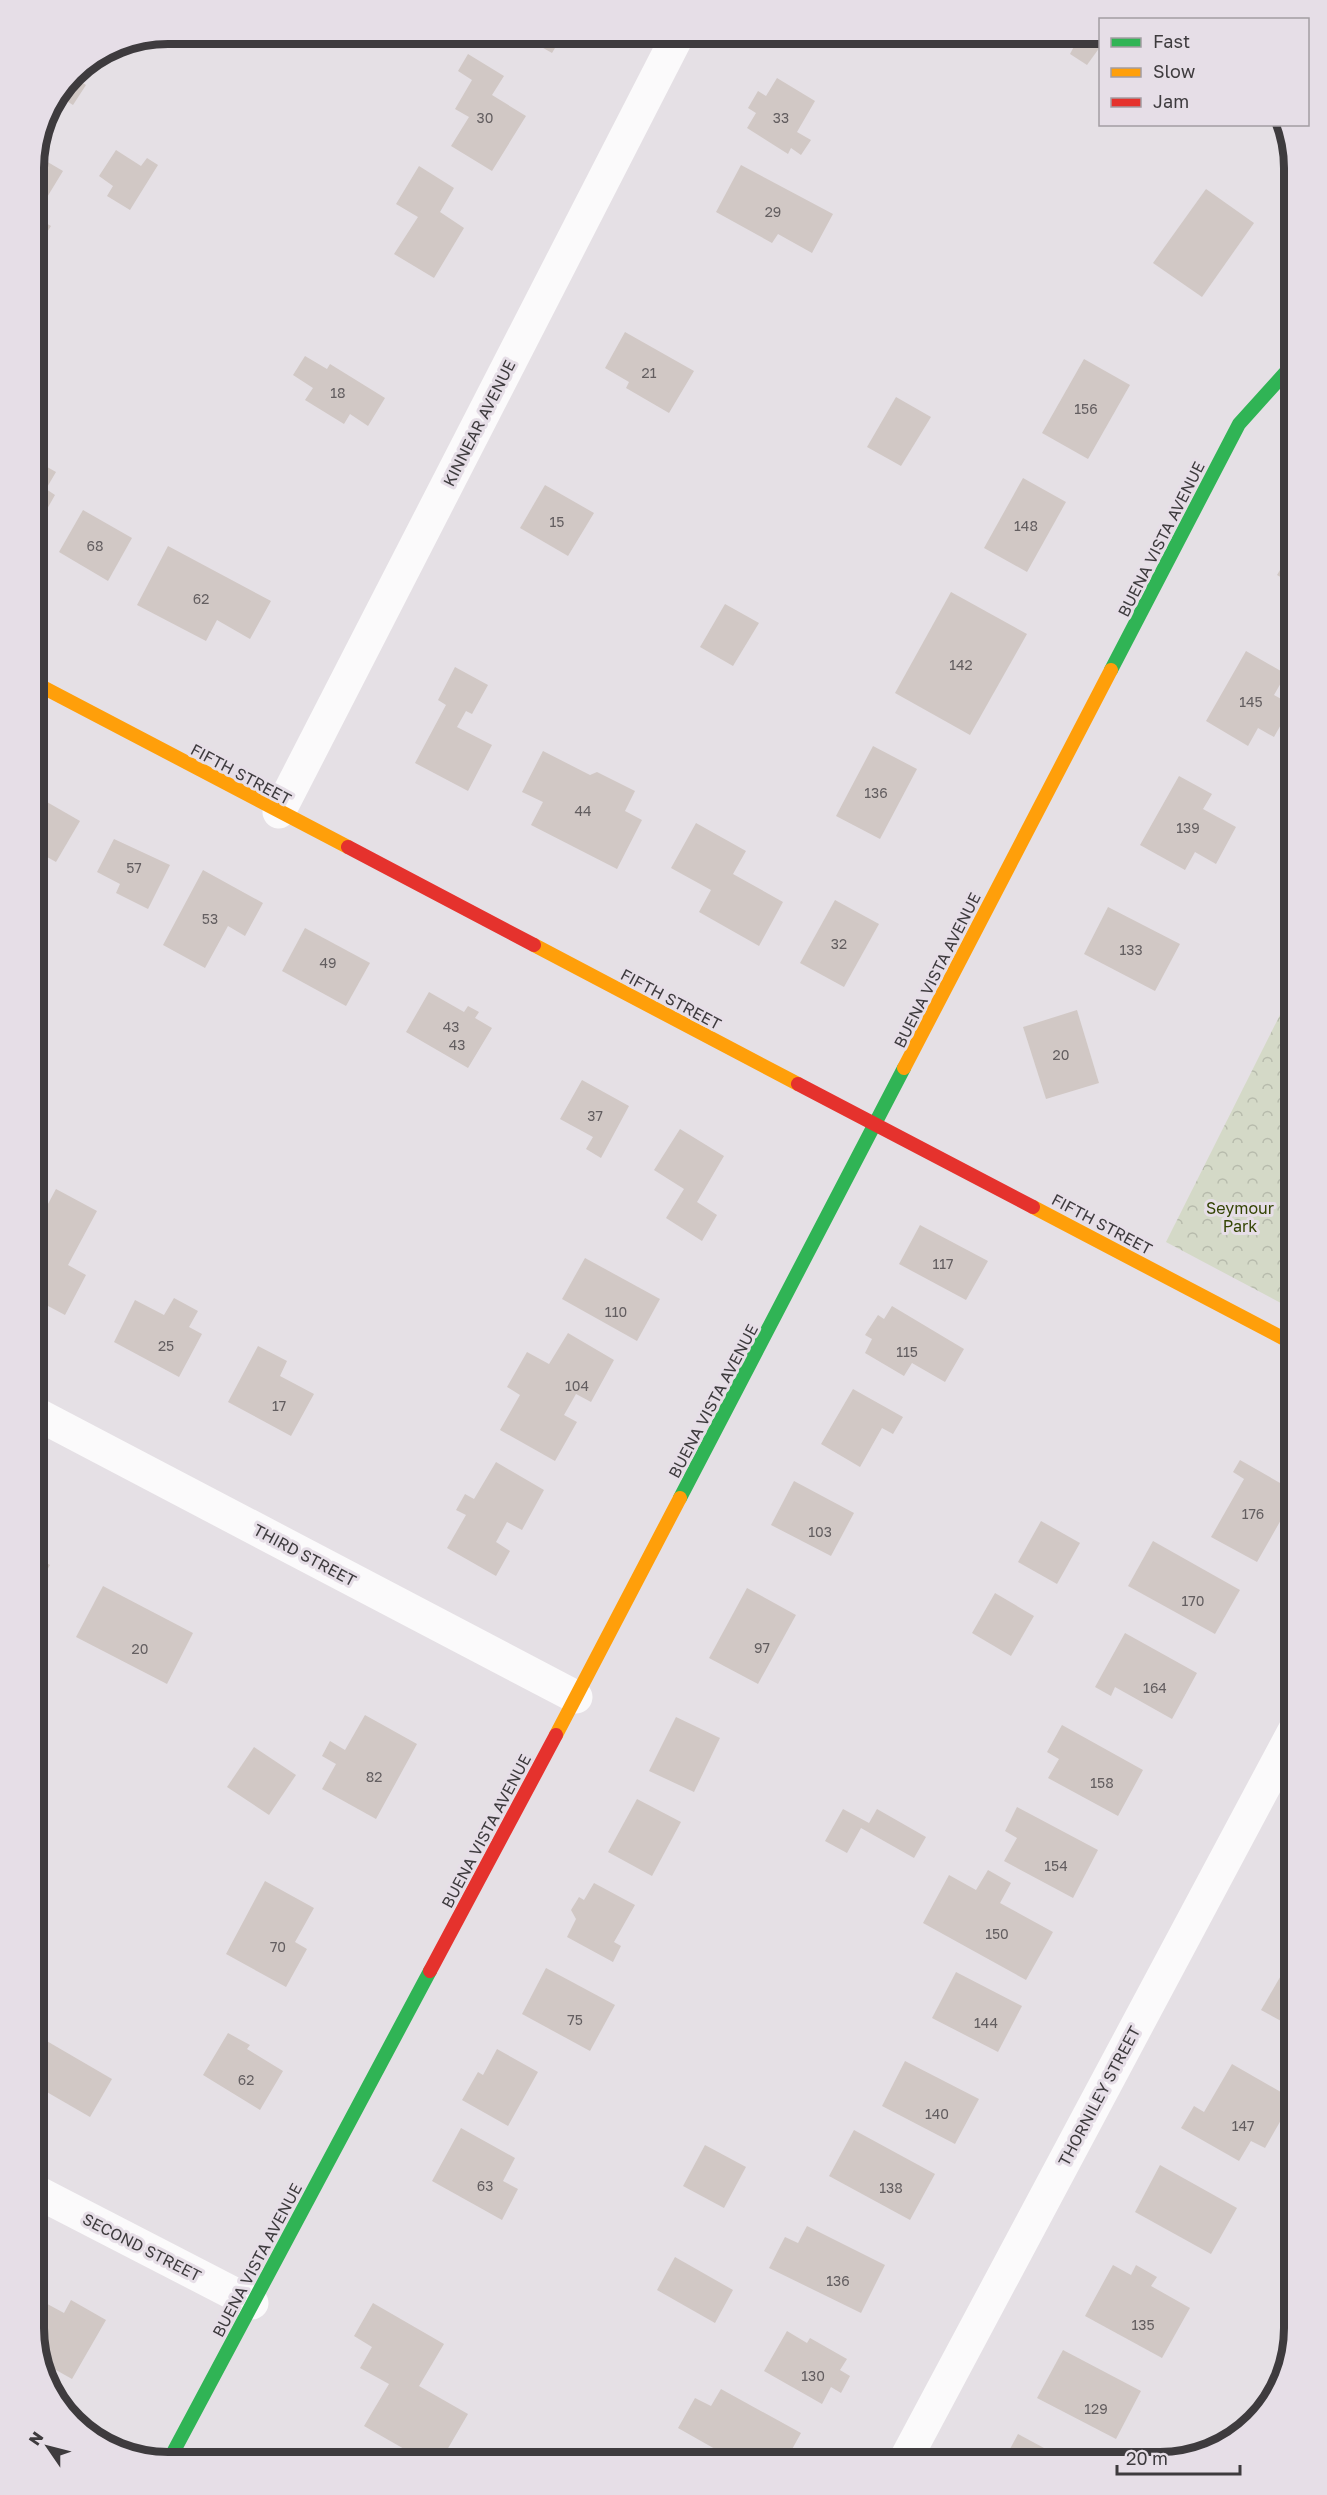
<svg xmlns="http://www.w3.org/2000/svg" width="1327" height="2495" font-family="'Golos Text',sans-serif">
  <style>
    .park { fill: url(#park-crowns) }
    .building { fill: #d1c8c5 }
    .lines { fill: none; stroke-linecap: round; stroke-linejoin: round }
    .street { stroke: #fbfafb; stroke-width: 33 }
    .fast { stroke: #30b455; stroke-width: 14 }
    .slow { stroke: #ff9f0a; stroke-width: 14 }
    .jam { stroke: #e5322d; stroke-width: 14 }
    .labels { text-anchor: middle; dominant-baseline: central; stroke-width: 6; stroke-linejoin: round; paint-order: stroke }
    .number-label { font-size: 14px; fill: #635e60 }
    .street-label { font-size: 16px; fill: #3e3b3e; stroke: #e6dee7 }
    .park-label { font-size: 16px; fill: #344404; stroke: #e6dee7 }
    .rim { fill: none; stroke: #3e3b3e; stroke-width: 8 }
  </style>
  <defs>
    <pattern id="park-crowns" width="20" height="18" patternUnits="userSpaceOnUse" patternTransform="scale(1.5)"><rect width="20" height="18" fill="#d4d9c7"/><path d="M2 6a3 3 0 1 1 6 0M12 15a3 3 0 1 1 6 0" fill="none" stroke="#b7bbac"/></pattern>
  </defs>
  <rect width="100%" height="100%" fill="#e5e0e5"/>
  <path class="park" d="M1294,987V1310L1166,1242Z"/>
  <g class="building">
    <path d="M517,33H564L552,53Z"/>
    <path d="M820,33H843L837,43Z"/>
    <path d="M1081,33H1100V47L1087,65L1070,54Z"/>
    <path d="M468,54L504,76L492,95L526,116L492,171L451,146L469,117L455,109L472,80L458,71Z"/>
    <path d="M96,57L80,81L86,85L73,105L57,95L73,72Z"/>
    <path d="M777,78L815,101L797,132L811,140L801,155L791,148L788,154L747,128L756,113L748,108L758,91L766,96Z"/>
    <path d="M116,150L141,166L147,158L158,165L130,210L107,196L113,186L99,176Z"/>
    <path d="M34,154L63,171L35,217L51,226L33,254Z"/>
    <path d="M741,165L833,214L812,253L778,234L772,243L716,212Z"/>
    <path d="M419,166L454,188L440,212L464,228L434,278L394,254L418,217L396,204Z"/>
    <path d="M1206,189L1254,223L1202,297L1153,263Z"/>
    <path d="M625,332L694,371L669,413L626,388L629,382L605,368Z"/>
    <path d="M305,356L327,369L330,364L385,398L368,426L350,414L344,424L305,400L313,388L293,375Z"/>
    <path d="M1084,359L1130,385L1088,459L1042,433Z"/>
    <path d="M896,397L931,417L901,466L867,447Z"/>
    <path d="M33,459L56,472L46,489L55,495L33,534Z"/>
    <path d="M1023,478L1066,502L1027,572L984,548Z"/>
    <path d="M545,485L594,513L568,556L520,528Z"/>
    <path d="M83,510L132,538L108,581L59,552Z"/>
    <path d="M168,546L271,601L250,639L217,620L206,641L137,605Z"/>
    <path d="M1294,547V585L1277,575Z"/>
    <path d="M951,592L1027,634L970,735L895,693Z"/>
    <path d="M725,604L759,623L733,666L700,647Z"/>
    <path d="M1246,651L1286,674L1274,695L1292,705L1274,737L1258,728L1248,746L1206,721Z"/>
    <path d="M455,667L488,685L472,714L466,711L457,727L492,745L468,791L415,763L446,705L438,700Z"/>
    <path d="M873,746L917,769L880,839L836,816Z"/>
    <path d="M543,751L590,775L597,772L635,791L625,811L642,820L617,869L531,825L543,802L522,792Z"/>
    <path d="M1179,776L1212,794L1203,809L1236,827L1216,864L1195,852L1185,870L1140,845Z"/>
    <path d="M33,794L80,821L56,862L33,849Z"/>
    <path d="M696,823L746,851L733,874L783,902L759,946L699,912L711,890L671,868Z"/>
    <path d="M114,839L170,865L148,909L116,893L120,884L97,872Z"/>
    <path d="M203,870L263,903L245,936L228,926L205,968L163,945Z"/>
    <path d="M835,900L879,924L844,987L800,963Z"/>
    <path d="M1108,907L1180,944L1155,991L1084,954Z"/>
    <path d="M305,928L370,963L346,1006L282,971Z"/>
    <path d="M429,992L464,1012L468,1006L479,1012L475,1018L492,1028L468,1068L406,1032Z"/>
    <path d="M1077,1010L1099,1083L1046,1099L1023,1027Z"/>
    <path d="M582,1080L629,1106L601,1158L586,1149L593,1137L560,1119Z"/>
    <path d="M680,1129L724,1156L697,1202L717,1215L702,1241L666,1218L684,1189L654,1170Z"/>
    <path d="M56,1189L97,1211L68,1265L86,1275L65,1315L33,1298V1232Z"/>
    <path d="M920,1225L988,1261L966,1300L899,1264Z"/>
    <path d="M585,1258L660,1299L637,1341L562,1299Z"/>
    <path d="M174,1298L198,1311L189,1327L202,1334L179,1377L114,1342L135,1300L164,1315Z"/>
    <path d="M892,1306L964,1349L945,1382L912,1363L904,1376L865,1353L872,1339L865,1335L878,1315L884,1319Z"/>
    <path d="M568,1333L614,1360L591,1402L576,1394L564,1415L577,1422L555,1461L500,1430L520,1395L507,1387L527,1352L549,1364Z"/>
    <path d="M258,1346L287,1361L280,1376L314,1394L291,1436L228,1402Z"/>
    <path d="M853,1389L903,1417L893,1434L882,1428L860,1467L821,1444Z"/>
    <path d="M1240,1460L1294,1491V1497L1257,1562L1211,1537L1244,1479L1233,1472Z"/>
    <path d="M496,1462L544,1490L522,1530L507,1522L496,1542L510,1551L496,1576L447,1548L466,1515L456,1510L465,1494L474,1499Z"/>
    <path d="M794,1481L854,1513L831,1556L771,1525Z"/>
    <path d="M1041,1521L1080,1543L1057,1584L1018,1562Z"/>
    <path d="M1153,1541L1240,1590L1215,1634L1128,1586Z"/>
    <path d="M33,1555L50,1565L33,1595Z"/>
    <path d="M103,1586L193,1633L167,1684L76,1637Z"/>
    <path d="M747,1588L796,1615L758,1684L709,1658Z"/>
    <path d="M995,1593L1034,1616L1011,1656L972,1633Z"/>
    <path d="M1125,1633L1197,1673L1172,1719L1115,1687L1111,1696L1095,1687Z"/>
    <path d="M365,1715L417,1744L376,1819L322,1789L336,1764L322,1756L330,1741L345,1750Z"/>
    <path d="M676,1717L720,1738L694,1792L649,1771Z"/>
    <path d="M1062,1725L1143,1770L1118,1816L1048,1778L1059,1759L1047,1752Z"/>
    <path d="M254,1747L296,1775L269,1815L227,1787Z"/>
    <path d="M637,1799L681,1822L652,1876L608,1852Z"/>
    <path d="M1017,1807L1098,1850L1073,1898L1004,1861L1017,1838L1005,1831Z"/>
    <path d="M843,1809L869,1823L877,1809L926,1837L914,1858L861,1828L847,1853L825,1841Z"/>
    <path d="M988,1870L1011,1883L1000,1903L1053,1932L1026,1980L923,1923L949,1875L976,1890Z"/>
    <path d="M265,1881L314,1908L295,1942L307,1949L286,1987L226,1954Z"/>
    <path d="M594,1883L635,1905L614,1942L621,1946L613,1962L567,1937L576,1919L571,1910L579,1897L584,1900Z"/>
    <path d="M1294,1953V2028L1261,2010Z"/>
    <path d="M546,1968L615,2005L590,2051L522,2014Z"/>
    <path d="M956,1972L1022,2006L998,2052L932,2018Z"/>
    <path d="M33,2033L112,2079L90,2117L33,2084Z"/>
    <path d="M228,2033L250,2045L247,2049L283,2071L260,2110L203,2075Z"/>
    <path d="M497,2049L538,2072L508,2126L462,2100L478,2072L483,2075Z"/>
    <path d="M905,2061L979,2099L955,2144L882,2106Z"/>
    <path d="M1232,2064L1293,2099L1265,2148L1251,2141L1239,2161L1181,2128L1194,2106L1204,2112Z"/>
    <path d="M461,2128L515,2158L503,2181L518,2189L502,2220L432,2181Z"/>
    <path d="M854,2130L935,2174L910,2220L829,2176Z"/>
    <path d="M705,2145L746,2167L724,2208L683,2186Z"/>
    <path d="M1160,2165L1237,2208L1211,2254L1135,2212Z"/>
    <path d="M807,2226L885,2265L861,2313L769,2268L785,2237L798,2243Z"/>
    <path d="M675,2257L733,2290L715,2323L657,2290Z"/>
    <path d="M1113,2265L1131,2275L1136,2265L1157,2277L1151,2286L1190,2308L1162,2358L1085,2316Z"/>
    <path d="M33,2289L38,2292L40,2300L64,2313L71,2300L106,2320L72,2379L40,2361L33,2328Z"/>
    <path d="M373,2303L444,2344L419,2386L468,2414L440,2462H427L364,2426L389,2384L360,2368L372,2347L354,2336Z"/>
    <path d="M787,2331L807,2343L810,2338L847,2359L840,2370L850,2376L841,2393L831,2387L822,2404L764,2371Z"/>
    <path d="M1063,2350L1141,2391L1116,2439L1037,2398Z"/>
    <path d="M721,2389L801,2433L785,2462H738L678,2428L695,2398L711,2406Z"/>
    <path d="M1018,2434L1070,2462H1003Z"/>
  </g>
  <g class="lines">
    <g class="street">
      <path d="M279,812L679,33"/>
      <path d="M33,1412L576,1697"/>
      <path d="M33,2190L252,2303"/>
      <path d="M904,2462L1294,1731"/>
    </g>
    <g class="fast">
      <path d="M1111,670L1239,424L1294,363"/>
      <path d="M680,1498L904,1068"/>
      <path d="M168,2462L430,1971"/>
    </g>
    <g class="slow">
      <path d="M33,682L348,847"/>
      <path d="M534,945L798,1084"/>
      <path d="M904,1068L1111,670"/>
      <path d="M1033,1207L1294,1344"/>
      <path d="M556,1735L680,1498"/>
    </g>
    <g class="jam">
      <path d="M348,847L534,945"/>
      <path d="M798,1084L1033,1207"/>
      <path d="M430,1971L556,1735"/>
    </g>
  </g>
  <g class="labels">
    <g class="number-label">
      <text x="485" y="117">30</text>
      <text x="781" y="117">33</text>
      <text x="773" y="211">29</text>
      <text x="649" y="372">21</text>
      <text x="338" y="392">18</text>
      <text x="1086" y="408">156</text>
      <text x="557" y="521">15</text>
      <text x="1026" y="525">148</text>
      <text x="95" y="545">68</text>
      <text x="201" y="598">62</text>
      <text x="961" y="664">142</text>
      <text x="1251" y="701">145</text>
      <text x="876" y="792">136</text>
      <text x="583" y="810">44</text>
      <text x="1188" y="827">139</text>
      <text x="134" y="867">57</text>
      <text x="210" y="918">53</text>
      <text x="839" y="943">32</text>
      <text x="1131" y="949">133</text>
      <text x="328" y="962">49</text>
      <text x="451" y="1026">43</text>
      <text x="457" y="1044">43</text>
      <text x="1061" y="1054">20</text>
      <text x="595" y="1115">37</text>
      <text x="943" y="1263">117</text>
      <text x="616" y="1311">110</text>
      <text x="166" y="1345">25</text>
      <text x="907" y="1351">115</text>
      <text x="577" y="1385">104</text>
      <text x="279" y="1405">17</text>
      <text x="1253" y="1513">176</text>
      <text x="820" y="1531">103</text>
      <text x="1193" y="1600">170</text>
      <text x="762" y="1647">97</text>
      <text x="140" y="1648">20</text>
      <text x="1155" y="1687">164</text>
      <text x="374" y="1776">82</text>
      <text x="1102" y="1782">158</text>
      <text x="1056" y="1865">154</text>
      <text x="997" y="1933">150</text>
      <text x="278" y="1946">70</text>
      <text x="575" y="2019">75</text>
      <text x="986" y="2022">144</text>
      <text x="246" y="2079">62</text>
      <text x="937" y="2113">140</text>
      <text x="1243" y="2125">147</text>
      <text x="485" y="2185">63</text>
      <text x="891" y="2187">138</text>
      <text x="838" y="2280">136</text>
      <text x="1143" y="2324">135</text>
      <text x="813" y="2375">130</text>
      <text x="1096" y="2408">129</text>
    </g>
    <g class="street-label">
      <text transform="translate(479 423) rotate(-63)">KINNEAR AVENUE</text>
      <text transform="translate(1161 539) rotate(-63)">BUENA VISTA AVENUE</text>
      <text transform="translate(241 774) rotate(28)">FIFTH STREET</text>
      <text transform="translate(937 970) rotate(-63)">BUENA VISTA AVENUE</text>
      <text transform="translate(671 999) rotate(28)">FIFTH STREET</text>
      <text transform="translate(1102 1224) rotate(28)">FIFTH STREET</text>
      <text transform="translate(713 1401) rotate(-62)">BUENA VISTA AVENUE</text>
      <text transform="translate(305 1555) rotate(28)">THIRD STREET</text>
      <text transform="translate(486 1831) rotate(-62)">BUENA VISTA AVENUE</text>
      <text transform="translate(1099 2096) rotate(-62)">THORNILEY STREET</text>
      <text transform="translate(142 2247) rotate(27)">SECOND STREET</text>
      <text transform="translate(257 2260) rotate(-62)">BUENA VISTA AVENUE</text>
    </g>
    <g class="park-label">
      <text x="1240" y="1208">Seymour<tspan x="1240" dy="18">Park</tspan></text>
    </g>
  </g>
  <path d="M0 0H1327V2495H0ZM168 44H1160A124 124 0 0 1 1284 168V2328A124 124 0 0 1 1160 2452H168A124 124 0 0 1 44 2328V168A124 124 0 0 1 168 44Z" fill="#e6dee7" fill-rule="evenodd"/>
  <path class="rim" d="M168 44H1160A124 124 0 0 1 1284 168V2328A124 124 0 0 1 1160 2452H168A124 124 0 0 1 44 2328V168A124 124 0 0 1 168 44Z"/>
  <rect x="1099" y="18" width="210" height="108" fill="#e6dee7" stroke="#a39da3" stroke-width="1.5"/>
  <rect x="1111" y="38" width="30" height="9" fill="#30b455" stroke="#a39da3" stroke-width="1.5"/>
  <text x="1153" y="48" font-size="18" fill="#3e3b3e">Fast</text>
  <rect x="1111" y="68" width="30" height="9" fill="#ff9f0a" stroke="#a39da3" stroke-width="1.5"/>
  <text x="1153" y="78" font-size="18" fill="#3e3b3e">Slow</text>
  <rect x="1111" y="98" width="30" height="9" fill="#e5322d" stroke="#a39da3" stroke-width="1.5"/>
  <text x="1153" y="108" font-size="18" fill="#3e3b3e">Jam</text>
  <g transform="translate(48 2447) rotate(305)" stroke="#e6dee7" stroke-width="4.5" paint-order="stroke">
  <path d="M0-4.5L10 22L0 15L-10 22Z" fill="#3e3b3e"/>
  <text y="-9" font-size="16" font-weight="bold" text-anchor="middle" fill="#3e3b3e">N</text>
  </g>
  <path d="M1117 2465v9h123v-9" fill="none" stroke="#3e3b3e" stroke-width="3"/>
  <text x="1126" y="2465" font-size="18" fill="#3e3b3e" stroke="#e6dee7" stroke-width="4.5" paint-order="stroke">20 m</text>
</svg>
